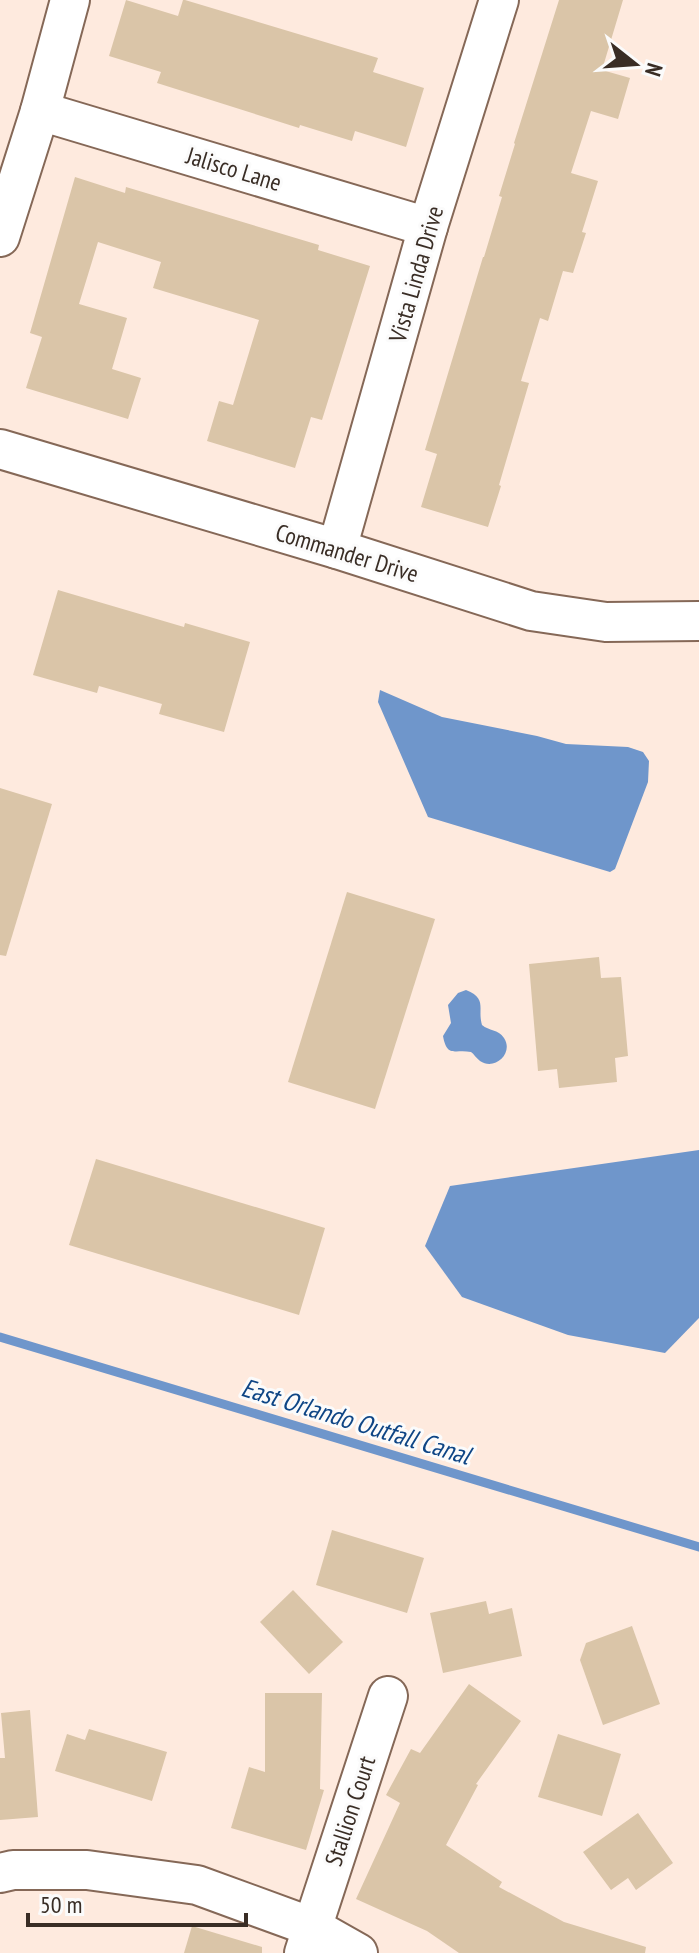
<svg xmlns="http://www.w3.org/2000/svg" width="699" height="1953" font-family="'PT Sans Narrow',sans-serif">
  <style>
    .water { fill: #6f96cb }
    .lines { fill: none; stroke-linecap: round; stroke-linejoin: round }
    .stream { stroke: #6f96cb; stroke-width: 9 }
    .building { fill: #dac5a8 }
    .minor-casing { stroke: #856857; stroke-width: 42 }
    .minor { stroke: #fff; stroke-width: 38 }
    .labels { text-anchor: middle; dominant-baseline: central; stroke-width: 6; stroke-linejoin: round; paint-order: stroke }
    .street-label { font-size: 24px; fill: #392d25; stroke: #fbfbfb }
    .water-label { font-size: 26px; font-style: italic; fill: #0e4585; stroke: #fbfbfb }
  </style>
  <rect width="100%" height="100%" fill="#feeade"/>
  <g class="water">
    <path d="M380,690L442,717L537,736L566,744L628,747L643,752L649,761L648,782L615,869L610,872L428,817L378,702Z"/>
    <path d="M466,990C488,999 477,1008 482,1025C489,1031 498,1029 504,1038C514,1053 495,1071 480,1061C476,1058 474,1054 471,1052C455,1049 447,1058 443,1036L451,1023L448,1005L458,993Z"/>
    <path d="M699,1150V1318L665,1353L568,1335L462,1297L425,1246L450,1186Z"/>
  </g>
  <g class="lines">
    <path class="stream" d="M0,1337L699,1547"/>
  </g>
  <g class="building">
    <path d="M126,0L178,16L183,0H185L378,58L373,72L424,88L406,147L355,131L352,141L300,125L299,128L157,83L161,72L109,56Z"/>
    <path d="M559,0H623L602,70L630,78L618,119L591,111L571,173L598,181L582,232L586,233L573,273L563,271L548,321L540,318L521,381L529,383L499,485L501,486L488,527L421,507L437,454L425,450L483,257H484L502,197L499,196L515,144L514,143Z"/>
    <path d="M75,177L125,193L126,187L279,233L319,245L318,250L370,266L322,420L311,417L295,468L207,441L219,401L233,405L259,320L153,288L161,262L98,242L79,304L127,318L112,369L141,378L128,419L26,388L42,337L30,333Z"/>
    <path d="M58,590L184,627L185,623L250,642L224,732L159,714L162,704L99,686L97,693L33,675Z"/>
    <path d="M0,788L52,804L6,956L0,955Z"/>
    <path d="M347,892L435,919L375,1109L288,1082Z"/>
    <path d="M599,957L601,978L621,977L628,1056L615,1058L617,1082L559,1088L557,1069L538,1071L529,964Z"/>
    <path d="M96,1159L325,1228L299,1315L69,1245Z"/>
    <path d="M332,1530L424,1558L407,1613L316,1585Z"/>
    <path d="M293,1590L343,1642L309,1674L260,1622Z"/>
    <path d="M486,1601L489,1614L512,1608L522,1656L443,1673L430,1613Z"/>
    <path d="M632,1626L660,1704L603,1725L580,1660L586,1643Z"/>
    <path d="M469,1684L521,1721L476,1784L478,1785L446,1845L502,1882L499,1887L564,1922L646,1947L645,1953H459L427,1931L356,1899L400,1803L386,1795L411,1749L420,1753Z"/>
    <path d="M265,1693H322L320,1789L324,1790L306,1850L231,1828L249,1767L265,1772Z"/>
    <path d="M30,1710L38,1817L0,1820V1758H5L1,1713Z"/>
    <path d="M89,1729L167,1752L152,1801L55,1771L67,1734L85,1740Z"/>
    <path d="M558,1734L621,1754L602,1816L538,1797Z"/>
    <path d="M638,1813L673,1863L636,1890L628,1878L611,1890L583,1852Z"/>
    <path d="M192,1926L262,1947V1953H184Z"/>
  </g>
  <g class="lines">
    <g class="minor-casing">
      <g id="minor">
        <path d="M40,111L428,227"/>
        <path d="M0,237L40,111L70,0"/>
        <path d="M0,449L337,549L531,611L606,622L699,621"/>
        <path d="M337,549L428,227L499,0"/>
        <path d="M0,1873L13,1870H87L197,1885L312,1927L358,1953"/>
        <path d="M304,1953L388,1696"/>
      </g>
    </g>
    <use href="#minor" class="minor"/>
  </g>
  <g class="labels">
    <g class="street-label">
      <text transform="translate(234 169) rotate(17)">Jalisco Lane</text>
      <text transform="translate(416 274) rotate(-74)">Vista Linda Drive</text>
      <text transform="translate(347 553) rotate(17)">Commander Drive</text>
      <text transform="translate(350 1811) rotate(-72)">Stallion Court</text>
    </g>
    <g class="water-label">
      <text transform="translate(356 1421) rotate(17)">East Orlando Outfall Canal</text>
    </g>
  </g>
  <g transform="translate(635 64) rotate(107)" stroke="#fbfbfb" stroke-width="6" paint-order="stroke">
  <path d="M0-6L14 30L0 20L-14 30Z" fill="#392d25"/>
  <text y="-12" font-size="22" font-weight="bold" text-anchor="middle" fill="#392d25">N</text>
  </g>
  <path d="M28 1913v12h218v-12" fill="none" stroke="#392d25" stroke-width="4"/>
  <text x="40" y="1913" font-size="24" fill="#392d25" stroke="#fbfbfb" stroke-width="6" paint-order="stroke">50 m</text>
</svg>
